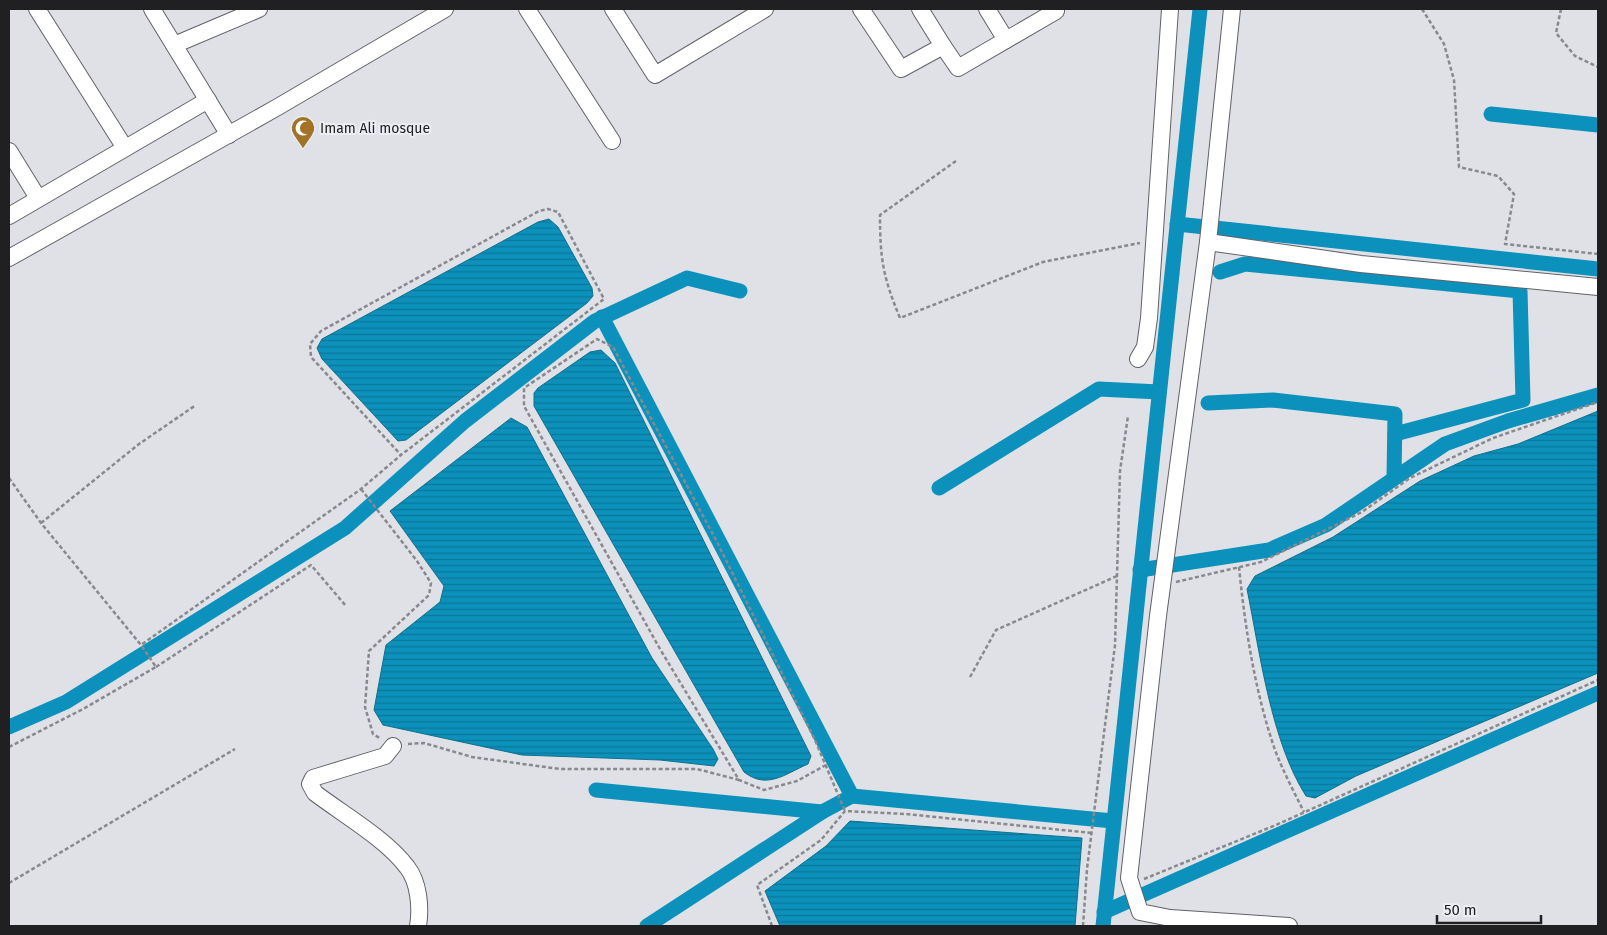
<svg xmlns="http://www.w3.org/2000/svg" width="1607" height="935" font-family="'Fira Sans',sans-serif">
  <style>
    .water { fill: url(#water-rules); stroke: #116f8d }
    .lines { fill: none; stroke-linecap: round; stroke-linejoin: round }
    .canal { stroke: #0b91bb; stroke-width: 15 }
    .minor-casing { stroke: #616267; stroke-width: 18 }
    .path { stroke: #88898d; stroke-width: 2.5; stroke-dasharray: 4 2.5; stroke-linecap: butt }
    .minor { stroke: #fff; stroke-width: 16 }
    .labels { text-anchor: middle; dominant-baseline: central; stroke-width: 4; stroke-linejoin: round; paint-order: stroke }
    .poi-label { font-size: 14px; fill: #202022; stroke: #eceef4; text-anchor: start }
  </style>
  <defs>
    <pattern id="water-rules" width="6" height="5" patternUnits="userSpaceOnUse" patternTransform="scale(1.25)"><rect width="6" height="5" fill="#0b91bb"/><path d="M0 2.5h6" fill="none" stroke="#0b7698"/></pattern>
  </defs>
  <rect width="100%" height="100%" fill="#dfe1e7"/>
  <g class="water">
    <path d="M549,219L558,227L592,288L593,296L587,303L406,440L398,441L322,359L317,348L322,339L538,222Z"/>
    <path d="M601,350L615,363L811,756L808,764C785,774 767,790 744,772L534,406V393L538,388L590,352Z"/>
    <path d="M1598,411V673L1356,776L1315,798L1306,796C1271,741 1260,653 1247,589L1255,576L1333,537L1420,481L1474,456L1518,444Z"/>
    <path d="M511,418L527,427L652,658L713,749L718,759L714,766L660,760L522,755L383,725L374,710L386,645L440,602L444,586L390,511Z"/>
    <path d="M850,821L1082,838L1075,926H780L765,891L826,846Z"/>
  </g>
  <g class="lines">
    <g class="canal">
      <path d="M1491,114L1598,125"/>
      <path d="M1177,224L1598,269"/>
      <path d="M1220,272L1245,264L1520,291L1523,400L1395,434"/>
      <path d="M602,317L852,796L1113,821"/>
      <path d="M1208,403L1273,400L1395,414L1394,478"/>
      <path d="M939,488L1099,389L1159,392"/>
      <path d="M1140,570L1269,550L1326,525L1445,444L1508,421L1598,395"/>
      <path d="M9,727L66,702L345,528L465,421L595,321L687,278L740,291"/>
      <path d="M596,790L822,812L852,796"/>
      <path d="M1104,912L1598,693"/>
      <path d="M647,926L822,812"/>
      <path d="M1103,926L1200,9"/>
    </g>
    <g class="minor-casing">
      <g id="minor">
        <path d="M37,9L125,148"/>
        <path d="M152,9L229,135"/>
        <path d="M527,9L612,141"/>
        <path d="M613,9L655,75L765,9"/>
        <path d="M861,9L901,69L943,46L958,68L1056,11L1054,9"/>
        <path d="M920,9L943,46"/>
        <path d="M987,9L1006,40"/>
        <path d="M1232,9L1208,242L1158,616L1129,878L1140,912L1170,918L1289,926"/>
        <path d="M174,45L259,9"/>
        <path d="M9,151L38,198"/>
        <path d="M9,216L208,100"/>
        <path d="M1208,242L1361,264L1598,287"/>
        <path d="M9,258L276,108L445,9"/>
        <path d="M1138,359L1145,347L1149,318L1170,9"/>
        <path d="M393,746L385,756L313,778L310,784L315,793C344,815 386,839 407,867C419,882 421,908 418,926"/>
      </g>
    </g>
    <g class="path">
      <path d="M1422,9L1444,44L1454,80L1459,167L1498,176L1514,194L1505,244L1598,254"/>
      <path d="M1561,9L1556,33L1575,56L1598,67"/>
      <path d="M956,161L880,215C880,259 883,277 900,318L1043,262L1140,243"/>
      <path d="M9,478L41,523L141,645L361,489L401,455L604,299L558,212L548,209L539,211L321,331L310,344L311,357L401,455"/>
      <path d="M361,489L417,561L431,583L429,595L369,651L365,707L373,734L381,739"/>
      <path d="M41,523L139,444L196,405"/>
      <path d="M1239,567C1245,628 1255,692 1275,750C1283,771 1294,792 1304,812"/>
      <path d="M1176,582L1261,562L1362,512L1410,478L1493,438L1598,402"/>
      <path d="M156,667L311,565L346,606"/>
      <path d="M970,677L996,630L1117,576"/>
      <path d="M408,744L424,743L472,757L560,769H697L739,780"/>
      <path d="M9,747L83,709L156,667L141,645"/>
      <path d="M826,765L797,781L764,790L739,780L660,649L524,406V388L597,339L613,347L717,542L815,740L845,811"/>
      <path d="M1144,879L1276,825L1598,680"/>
      <path d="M9,883L235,749"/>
      <path d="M772,926L757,885L821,840L845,811L906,814L1092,833"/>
      <path d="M1083,926L1087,869L1115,645L1120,471L1128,416"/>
    </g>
    <use href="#minor" class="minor"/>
  </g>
  <defs>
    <g id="mosque-pin" transform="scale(1.25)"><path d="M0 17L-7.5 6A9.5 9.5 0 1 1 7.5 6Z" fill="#a27326" stroke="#eceef4"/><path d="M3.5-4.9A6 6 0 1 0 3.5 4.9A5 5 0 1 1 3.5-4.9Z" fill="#fff"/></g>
  </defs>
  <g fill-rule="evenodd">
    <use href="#mosque-pin" x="303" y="128"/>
  </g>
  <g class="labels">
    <g class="poi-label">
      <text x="320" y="128">Imam Ali mosque</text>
    </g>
  </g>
  <rect width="1607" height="935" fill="none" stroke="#202022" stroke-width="20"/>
  <path d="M1437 915v8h104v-8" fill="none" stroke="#202022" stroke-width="2.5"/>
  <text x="1444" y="915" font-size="15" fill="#202022" stroke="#eceef4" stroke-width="4" paint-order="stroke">50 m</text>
</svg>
